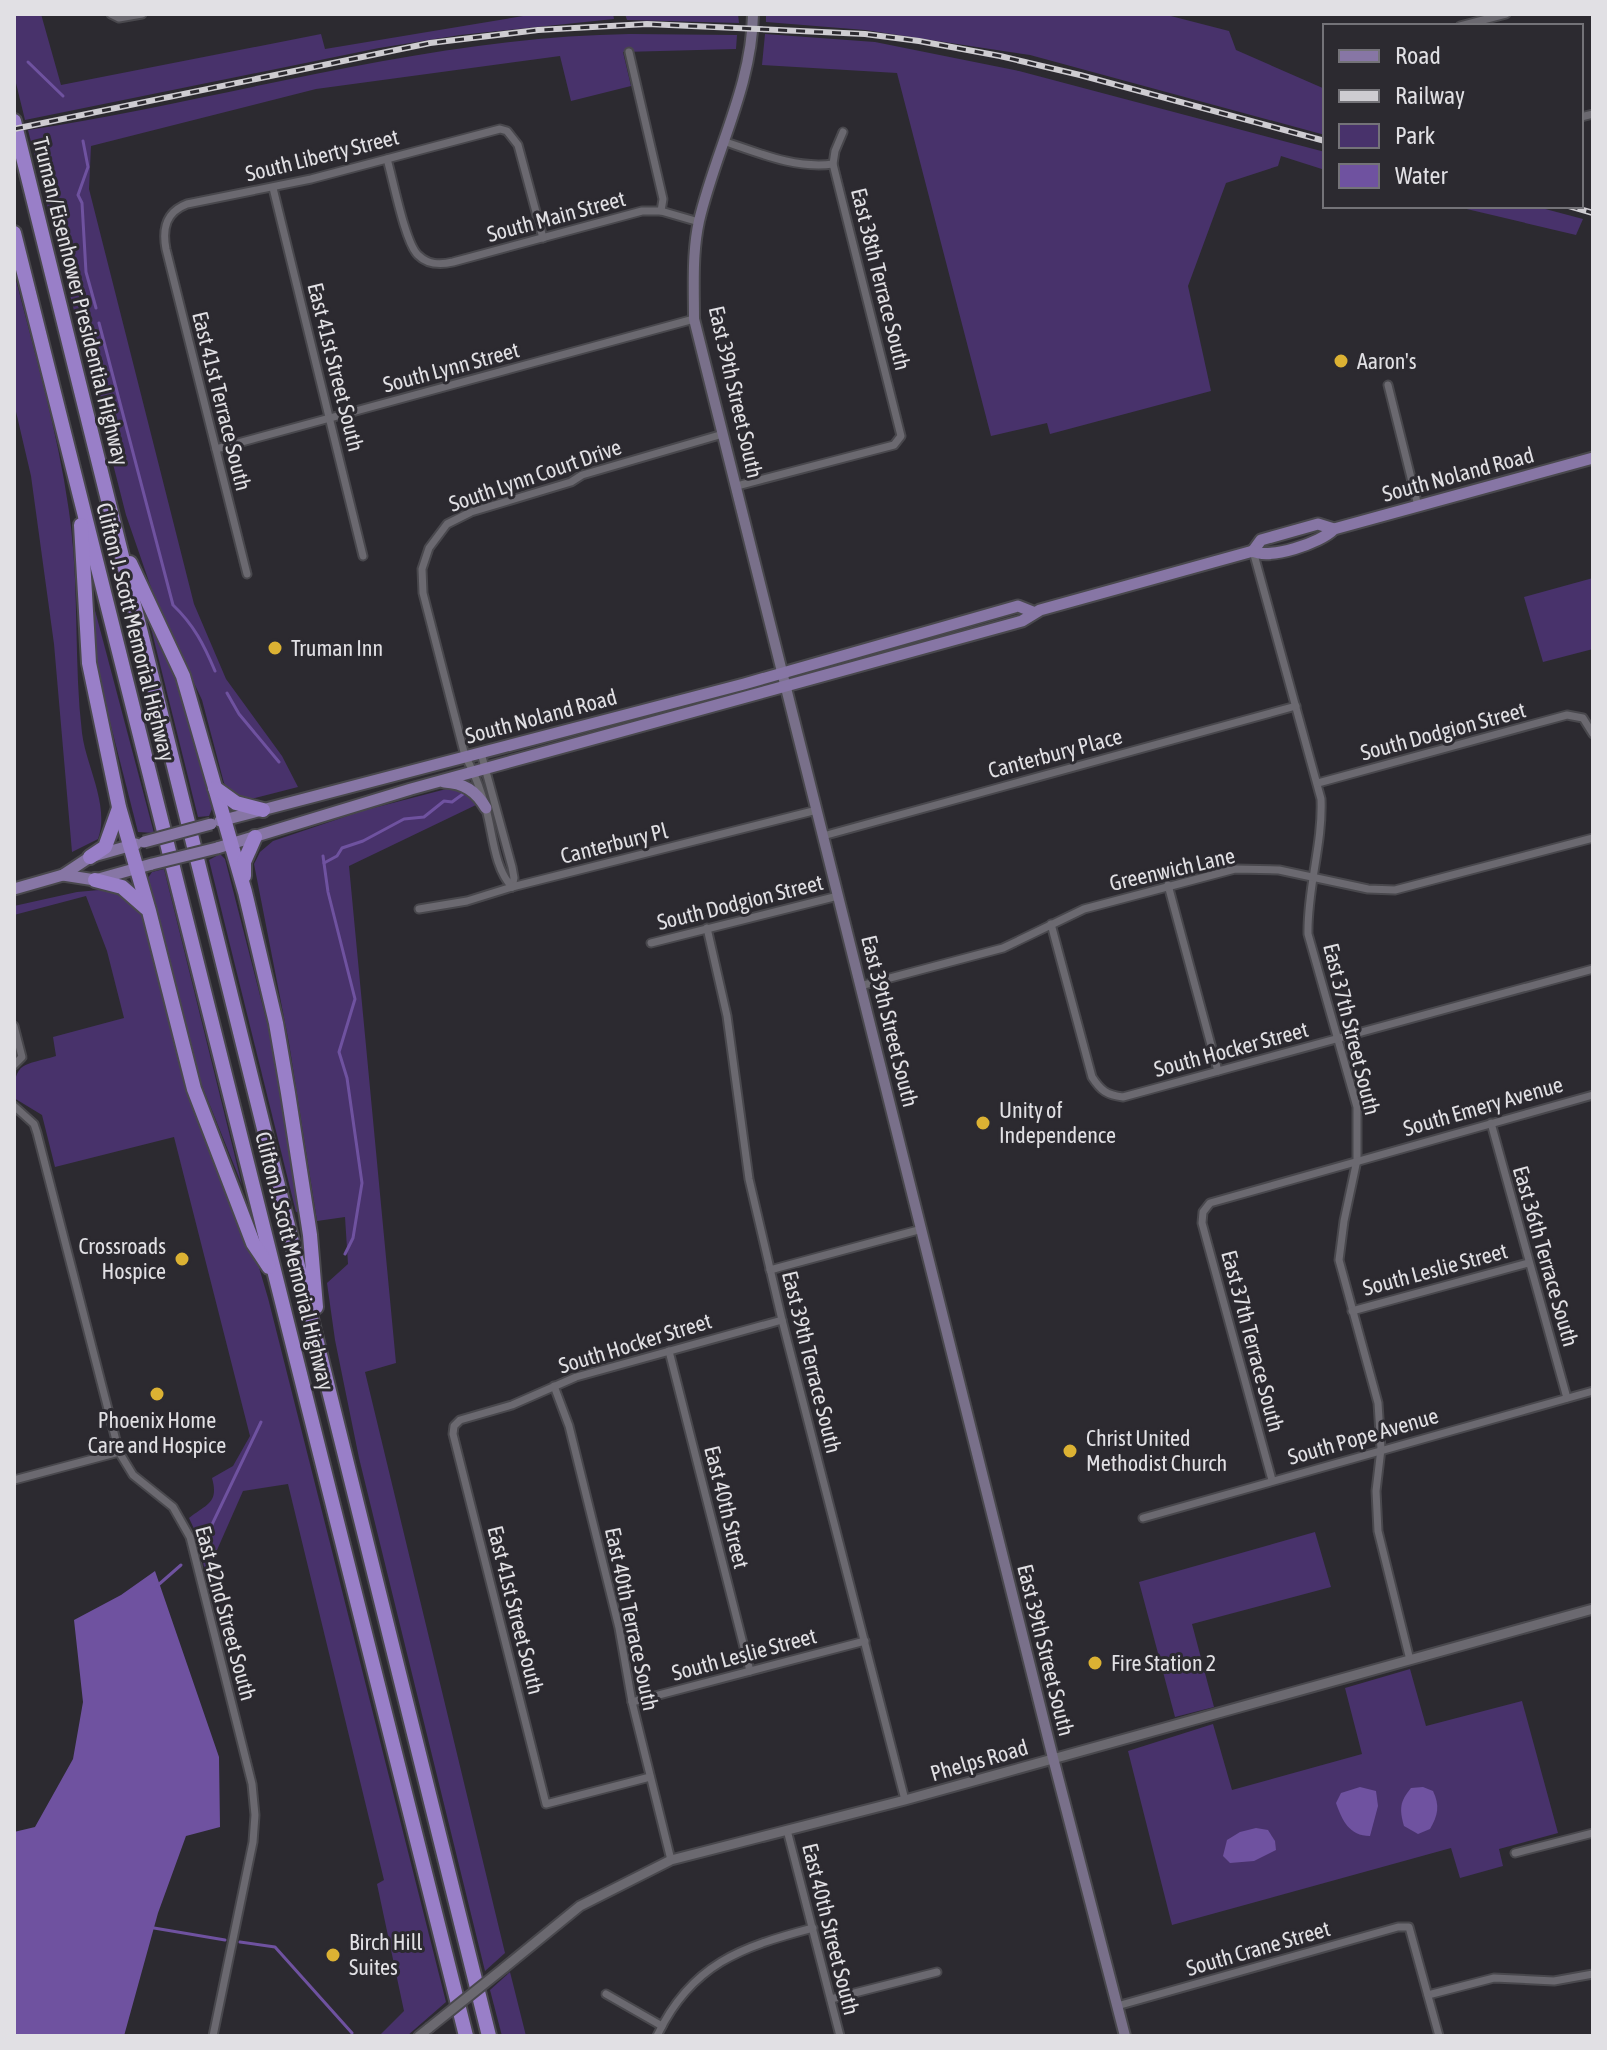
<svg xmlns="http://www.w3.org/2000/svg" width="1607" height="2050" font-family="'Asap Condensed',sans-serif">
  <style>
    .green { fill: #48326b }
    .water { fill: #6f52a0 }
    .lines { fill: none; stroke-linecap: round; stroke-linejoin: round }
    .stream { stroke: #6f52a0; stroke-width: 3 }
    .minor-casing { stroke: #49484d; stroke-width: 11 }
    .tertiary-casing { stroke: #49484d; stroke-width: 13 }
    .secondary-casing { stroke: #49484d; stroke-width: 14 }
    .primary-casing { stroke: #49484d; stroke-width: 15 }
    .motorway-casing { stroke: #49484d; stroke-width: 18 }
    .minor { stroke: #6b6970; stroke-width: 7 }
    .tertiary { stroke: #6b6970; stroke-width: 9 }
    .secondary { stroke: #79708a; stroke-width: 10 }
    .primary { stroke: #8776a5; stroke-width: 11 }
    .motorway { stroke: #997fc8; stroke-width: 14 }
    .rail-casing { stroke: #ceccd1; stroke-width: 6 }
    .rail { stroke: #2c2a30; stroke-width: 3; stroke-dasharray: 9; stroke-linecap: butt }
    .tertiary-bridge-casing { stroke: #49484d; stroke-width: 13; stroke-linecap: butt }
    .primary-bridge-casing { stroke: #49484d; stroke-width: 15; stroke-linecap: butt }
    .tertiary-bridge { stroke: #6b6970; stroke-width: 9 }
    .primary-bridge { stroke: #8776a5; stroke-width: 11 }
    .poi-dot { fill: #dcb233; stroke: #2c2a30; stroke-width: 3 }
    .labels { text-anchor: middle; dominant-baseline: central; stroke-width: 6; stroke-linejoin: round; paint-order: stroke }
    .street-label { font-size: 22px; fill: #e1e0e4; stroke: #2c2a30 }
    .poi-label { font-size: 22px; fill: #e1e0e4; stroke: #2c2a30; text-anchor: start }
  </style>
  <rect width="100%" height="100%" fill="#2c2a30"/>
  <g class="green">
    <path d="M14,14H41L61,85L321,34L325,49L535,14H613L614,19L460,35L379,48L25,120L14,75Z"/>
    <path d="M625,14H738L739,23L627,20Z"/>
    <path d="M766,14H1163L1229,31L1236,50L1325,89V135L1030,55L865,30L766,22Z"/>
    <path d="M630,34L737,35L736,49L623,52L631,86L571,101L560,56L316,89L91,146L89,189L194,604L226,679L282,756L298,787L251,799C238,799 231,794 224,783L202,700L155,599L126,515L28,130C229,99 426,37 630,34Z"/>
    <path d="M765,34L875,42L1019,71L1325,152V170L1281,156L1278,166L1226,183L1188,286L1211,391L1050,434L1047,423L991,436L897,73L762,65Z"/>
    <path d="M1454,206H1534L1583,219L1576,235Z"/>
    <path d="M14,272C35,356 61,441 71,527C79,595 74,665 82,733C86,766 110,806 98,839L72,852L54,644L31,476L14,403Z"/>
    <path d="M1593,578V649L1543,662L1524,597Z"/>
    <path d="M88,584L154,833L138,832L97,671Z"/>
    <path d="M148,616L182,691L212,809L209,816L198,817Z"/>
    <path d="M450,788L463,790L478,804L349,866L396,1363L365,1372L505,1953L485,1971L359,1458L335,1340L327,1283L348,1264L345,1217L317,1221L289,1043L254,864L260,852L273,841L362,811Z"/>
    <path d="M220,854L225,859L282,1081L301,1211L296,1212L209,860Z"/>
    <path d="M164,869L242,1185L197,1073L148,878L152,872Z"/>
    <path d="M99,890C119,892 136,902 145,920L185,1082L255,1254L268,1298L446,2002L407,2036H379L404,2011L377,1884L384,1880L288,1484L243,1491L206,1575L196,1533L189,1518C207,1504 219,1503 212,1478L233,1466L250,1436L174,1137L55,1167L42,1115L14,1098C14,1060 24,1066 56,1056L53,1037L124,1018L107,951L86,896L14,915V906L77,892Z"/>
    <path d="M1315,1532L1331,1587L1192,1624L1214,1707L1175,1717L1139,1582Z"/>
    <path d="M1410,1669L1426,1726L1522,1701L1558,1833L1499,1849L1503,1866L1460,1878L1451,1848L1172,1925L1128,1751L1213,1724L1232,1790L1362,1754L1345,1688Z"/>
    <path d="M510,1972L526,2036H502L490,1990Z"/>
  </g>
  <g class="water">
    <path d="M155,1571L219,1757L220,1827L186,1836L158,1913L124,2036H14V1832L35,1827L73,1759L83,1702L74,1620L121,1595Z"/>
    <path d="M1360,1787L1376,1791L1378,1806L1370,1836C1349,1836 1342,1820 1336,1803L1341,1793Z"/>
    <path d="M1423,1787L1433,1791C1440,1806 1438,1815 1430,1829L1418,1834L1404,1826C1399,1809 1400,1801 1411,1788Z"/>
    <path d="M1256,1828L1268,1830L1275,1841L1276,1850L1254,1861L1230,1863L1223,1856L1227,1840L1240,1832Z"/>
  </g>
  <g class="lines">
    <g class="stream">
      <path d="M28,62L63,96"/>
      <path d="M83,141L88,167L78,195L82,203L86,272L96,308"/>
      <path d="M99,323L173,605C194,625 204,645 215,671"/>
      <path d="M227,693L239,714L279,762"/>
      <path d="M323,856L328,892L355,999L339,1052L347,1078L362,1183L353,1238L345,1254"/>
      <path d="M324,863L337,856L342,848L363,841L404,819L424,817L444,801L452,802L463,794"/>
      <path d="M207,1535L261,1422"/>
      <path d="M157,1586L181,1565"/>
      <path d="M154,1928L225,1940"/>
      <path d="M240,1942L275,1947L352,2033"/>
    </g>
    <g class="minor-casing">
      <g id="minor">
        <path d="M111,14L119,18L142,14"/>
        <path d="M1460,26L1506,14"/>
        <path d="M629,52L663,199L661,211"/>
        <path d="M1581,117L1593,114"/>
        <path d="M723,141C759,153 795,169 833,164"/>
        <path d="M387,159C393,179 405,243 418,255C428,265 440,265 453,262L642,211H661L699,222"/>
        <path d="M273,188L363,556"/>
        <path d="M1388,385L1418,506"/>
        <path d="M216,449L694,319"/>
        <path d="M737,486L894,445L901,436L833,164L835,151L843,132"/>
        <path d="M1253,551L1321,799C1323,844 1307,888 1308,934L1357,1107V1160L1344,1221L1339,1260L1378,1403L1381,1449L1376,1491L1378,1531L1410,1660"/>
        <path d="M247,574L166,249C162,228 166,212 187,204L311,179L500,129L507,131L518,145L543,238"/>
        <path d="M481,753L512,867L514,878L512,887"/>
        <path d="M1318,783L1567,715L1583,718L1593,734"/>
        <path d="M823,836L1296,706"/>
        <path d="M1168,885L1218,1071"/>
        <path d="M512,887C494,868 493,834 486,809C481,791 475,773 465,756L423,593L422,569L429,548L447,524L471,512L571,482L582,475L723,434"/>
        <path d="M419,909L467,901L512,887L817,810"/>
        <path d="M1051,924L1092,1077C1101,1091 1107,1095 1123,1097L1593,969"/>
        <path d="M707,928L727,1016L749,1179L782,1320L905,1800"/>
        <path d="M651,943L838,896"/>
        <path d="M860,986L1003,948L1084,909L1235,869L1279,870L1368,889L1395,890L1593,838"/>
        <path d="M14,1026L22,1057L14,1065"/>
        <path d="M14,1106L34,1124L37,1133L119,1452L133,1475L173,1507L190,1537L252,1784L255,1815L253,1842L213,2036"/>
        <path d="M1491,1123L1567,1398"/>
        <path d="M770,1270L922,1229"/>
        <path d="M1352,1311L1528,1263"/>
        <path d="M669,1351L750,1671"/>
        <path d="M554,1386L569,1426L619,1628L632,1702L671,1860"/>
        <path d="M14,1480L119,1452"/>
        <path d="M1272,1480L1202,1223L1203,1212L1210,1203L1593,1095"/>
        <path d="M1143,1518L1593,1391"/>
        <path d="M632,1702L865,1641"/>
        <path d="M650,1777L546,1804L453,1434L454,1426L460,1420L512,1405L576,1377L782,1320"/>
        <path d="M787,1830L840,2036"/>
        <path d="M1515,1853L1593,1833"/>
        <path d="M606,1994L662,2026"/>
        <path d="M1428,1995L1494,1978L1554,1981L1593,1974"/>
        <path d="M831,1999L937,1972"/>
        <path d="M1117,2006L1398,1927H1409L1439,2036"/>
        <path d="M657,2036C691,1964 741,1947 813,1928"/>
      </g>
    </g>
    <g class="tertiary-casing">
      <g id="tertiary">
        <path d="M504,1968L580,1906L671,1860L905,1800L1593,1609"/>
        <path d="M419,2036L429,2028"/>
      </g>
    </g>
    <g class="secondary-casing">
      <path id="secondary" d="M753,14C752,86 715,152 699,221C692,253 694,287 694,319L1053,1758L1125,2036"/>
    </g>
    <g class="primary-casing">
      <g id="primary">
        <path d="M1253,551L1261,540L1318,524L1334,529"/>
        <path d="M444,782C464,783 476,791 486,808"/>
        <path d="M220,821L744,684L1018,606L1033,612"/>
        <path d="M217,848L411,789L1022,621L1040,610L1253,551C1269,560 1321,543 1334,529L1593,458"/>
        <path d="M63,875L95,880L152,864"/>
        <path d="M14,889L63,875L90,857L136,844"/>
      </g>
    </g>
    <g class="motorway-casing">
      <g id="motorway">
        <path d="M14,121L489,2036"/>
        <path d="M14,233L466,2036"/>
        <path d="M81,525L89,663L119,807L149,911L194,1089L253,1243L269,1267"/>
        <path d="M130,563L183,676L245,892L276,1023L288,1093L310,1235L316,1307"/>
        <path d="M215,788L236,803L263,810"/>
        <path d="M90,857L105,847L119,808"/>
        <path d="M244,876V862L255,837"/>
        <path d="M95,880L122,887L146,908"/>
      </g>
    </g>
    <use href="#minor" class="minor"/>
    <use href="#tertiary" class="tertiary"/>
    <use href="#secondary" class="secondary"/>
    <use href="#primary" class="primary"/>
    <use href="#motorway" class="motorway"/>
    <g class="rail-casing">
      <g id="rail">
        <path d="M14,129L430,43L538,30L647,24L865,34L919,41L1000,56L1080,75L1325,141"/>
        <path d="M1569,206L1593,213"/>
      </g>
    </g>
    <use href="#rail" class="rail"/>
    <g class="tertiary-bridge-casing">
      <path id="tertiary-bridge" d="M429,2028L504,1968"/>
    </g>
    <g class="primary-bridge-casing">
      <g id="primary-bridge">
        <path d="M144,842L211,824"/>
        <path d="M152,864L217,848"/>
      </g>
    </g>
    <use href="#tertiary-bridge" class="tertiary-bridge"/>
    <use href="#primary-bridge" class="primary-bridge"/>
  </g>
  <g class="poi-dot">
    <circle cx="1341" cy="361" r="8"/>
    <circle cx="275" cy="648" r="8"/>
    <circle cx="983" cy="1123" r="8"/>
    <circle cx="182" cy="1259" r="8"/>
    <circle cx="157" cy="1394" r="8"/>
    <circle cx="1070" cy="1451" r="8"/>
    <circle cx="1095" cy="1663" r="8"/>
    <circle cx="333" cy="1955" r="8"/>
  </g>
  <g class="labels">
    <g class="street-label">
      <text transform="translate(322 155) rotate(-14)">South Liberty Street</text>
      <text transform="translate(556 216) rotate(-15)">South Main Street</text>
      <text transform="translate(881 279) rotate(76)">East 38th Terrace South</text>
      <text transform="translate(81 301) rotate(76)">Truman/Eisenhower Presidential Highway</text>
      <text transform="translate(336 367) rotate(76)">East 41st Street South</text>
      <text transform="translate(451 367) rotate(-15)">South Lynn Street</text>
      <text transform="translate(736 392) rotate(77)">East 39th Street South</text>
      <text transform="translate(222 401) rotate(76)">East 41st Terrace South</text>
      <text transform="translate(1458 474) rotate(-15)">South Noland Road</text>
      <text transform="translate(535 475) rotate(-19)">South Lynn Court Drive</text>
      <text transform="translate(136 632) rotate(76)">Clifton J. Scott Memorial Highway</text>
      <text transform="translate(541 716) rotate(-15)">South Noland Road</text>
      <text transform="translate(1443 731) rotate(-15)">South Dodgion Street</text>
      <text transform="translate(1055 753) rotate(-15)">Canterbury Place</text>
      <text transform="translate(614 843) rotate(-14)">Canterbury Pl</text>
      <text transform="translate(1172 869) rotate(-13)">Greenwich Lane</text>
      <text transform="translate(740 902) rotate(-14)">South Dodgion Street</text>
      <text transform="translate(890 1021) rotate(76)">East 39th Street South</text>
      <text transform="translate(1352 1029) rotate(76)">East 37th Street South</text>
      <text transform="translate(1231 1049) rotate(-15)">South Hocker Street</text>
      <text transform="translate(1483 1106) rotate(-16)">South Emery Avenue</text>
      <text transform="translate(1546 1256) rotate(74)">East 36th Terrace South</text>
      <text transform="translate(295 1261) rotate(76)">Clifton J. Scott Memorial Highway</text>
      <text transform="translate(1435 1269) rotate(-15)">South Leslie Street</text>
      <text transform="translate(1253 1341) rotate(75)">East 37th Terrace South</text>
      <text transform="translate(635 1343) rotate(-17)">South Hocker Street</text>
      <text transform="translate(812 1362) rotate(76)">East 39th Terrace South</text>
      <text transform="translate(1363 1436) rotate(-16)">South Pope Avenue</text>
      <text transform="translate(727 1507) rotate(76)">East 40th Street</text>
      <text transform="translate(516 1610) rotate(76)">East 41st Street South</text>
      <text transform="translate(226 1613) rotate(75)">East 42nd Street South</text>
      <text transform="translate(632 1619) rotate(78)">East 40th Terrace South</text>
      <text transform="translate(1046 1650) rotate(76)">East 39th Street South</text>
      <text transform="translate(744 1654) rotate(-15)">South Leslie Street</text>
      <text transform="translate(979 1760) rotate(-16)">Phelps Road</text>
      <text transform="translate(831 1929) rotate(76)">East 40th Street South</text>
      <text transform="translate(1258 1948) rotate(-16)">South Crane Street</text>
    </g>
    <g class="poi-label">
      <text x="1357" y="361">Aaron's</text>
      <text x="291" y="648">Truman Inn</text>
      <text x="999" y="1110">Unity of<tspan x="999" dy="25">Independence</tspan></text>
      <text x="166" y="1246" text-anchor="end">Crossroads<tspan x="166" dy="25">Hospice</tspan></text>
      <text x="157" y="1420" text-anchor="middle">Phoenix Home<tspan x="157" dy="25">Care and Hospice</tspan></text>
      <text x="1086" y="1438">Christ United<tspan x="1086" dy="25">Methodist Church</tspan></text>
      <text x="1111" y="1663">Fire Station 2</text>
      <text x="349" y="1942">Birch Hill<tspan x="349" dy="25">Suites</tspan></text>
    </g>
  </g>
  <rect width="1607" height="2050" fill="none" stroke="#e1e0e4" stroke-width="32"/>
  <rect x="1323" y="24" width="260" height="184" fill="#2c2a30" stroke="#747378" stroke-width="2"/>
  <rect x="1339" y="50" width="40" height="12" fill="#8776a5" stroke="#747378" stroke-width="2"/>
  <text x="1395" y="64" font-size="24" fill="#e1e0e4">Road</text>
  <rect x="1339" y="90" width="40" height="12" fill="#ceccd1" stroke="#747378" stroke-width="2"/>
  <text x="1395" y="104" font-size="24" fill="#e1e0e4">Railway</text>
  <rect x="1339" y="124" width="40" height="24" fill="#48326b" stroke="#747378" stroke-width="2"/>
  <text x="1395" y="144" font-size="24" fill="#e1e0e4">Park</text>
  <rect x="1339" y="164" width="40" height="24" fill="#6f52a0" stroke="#747378" stroke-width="2"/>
  <text x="1395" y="184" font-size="24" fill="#e1e0e4">Water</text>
</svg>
